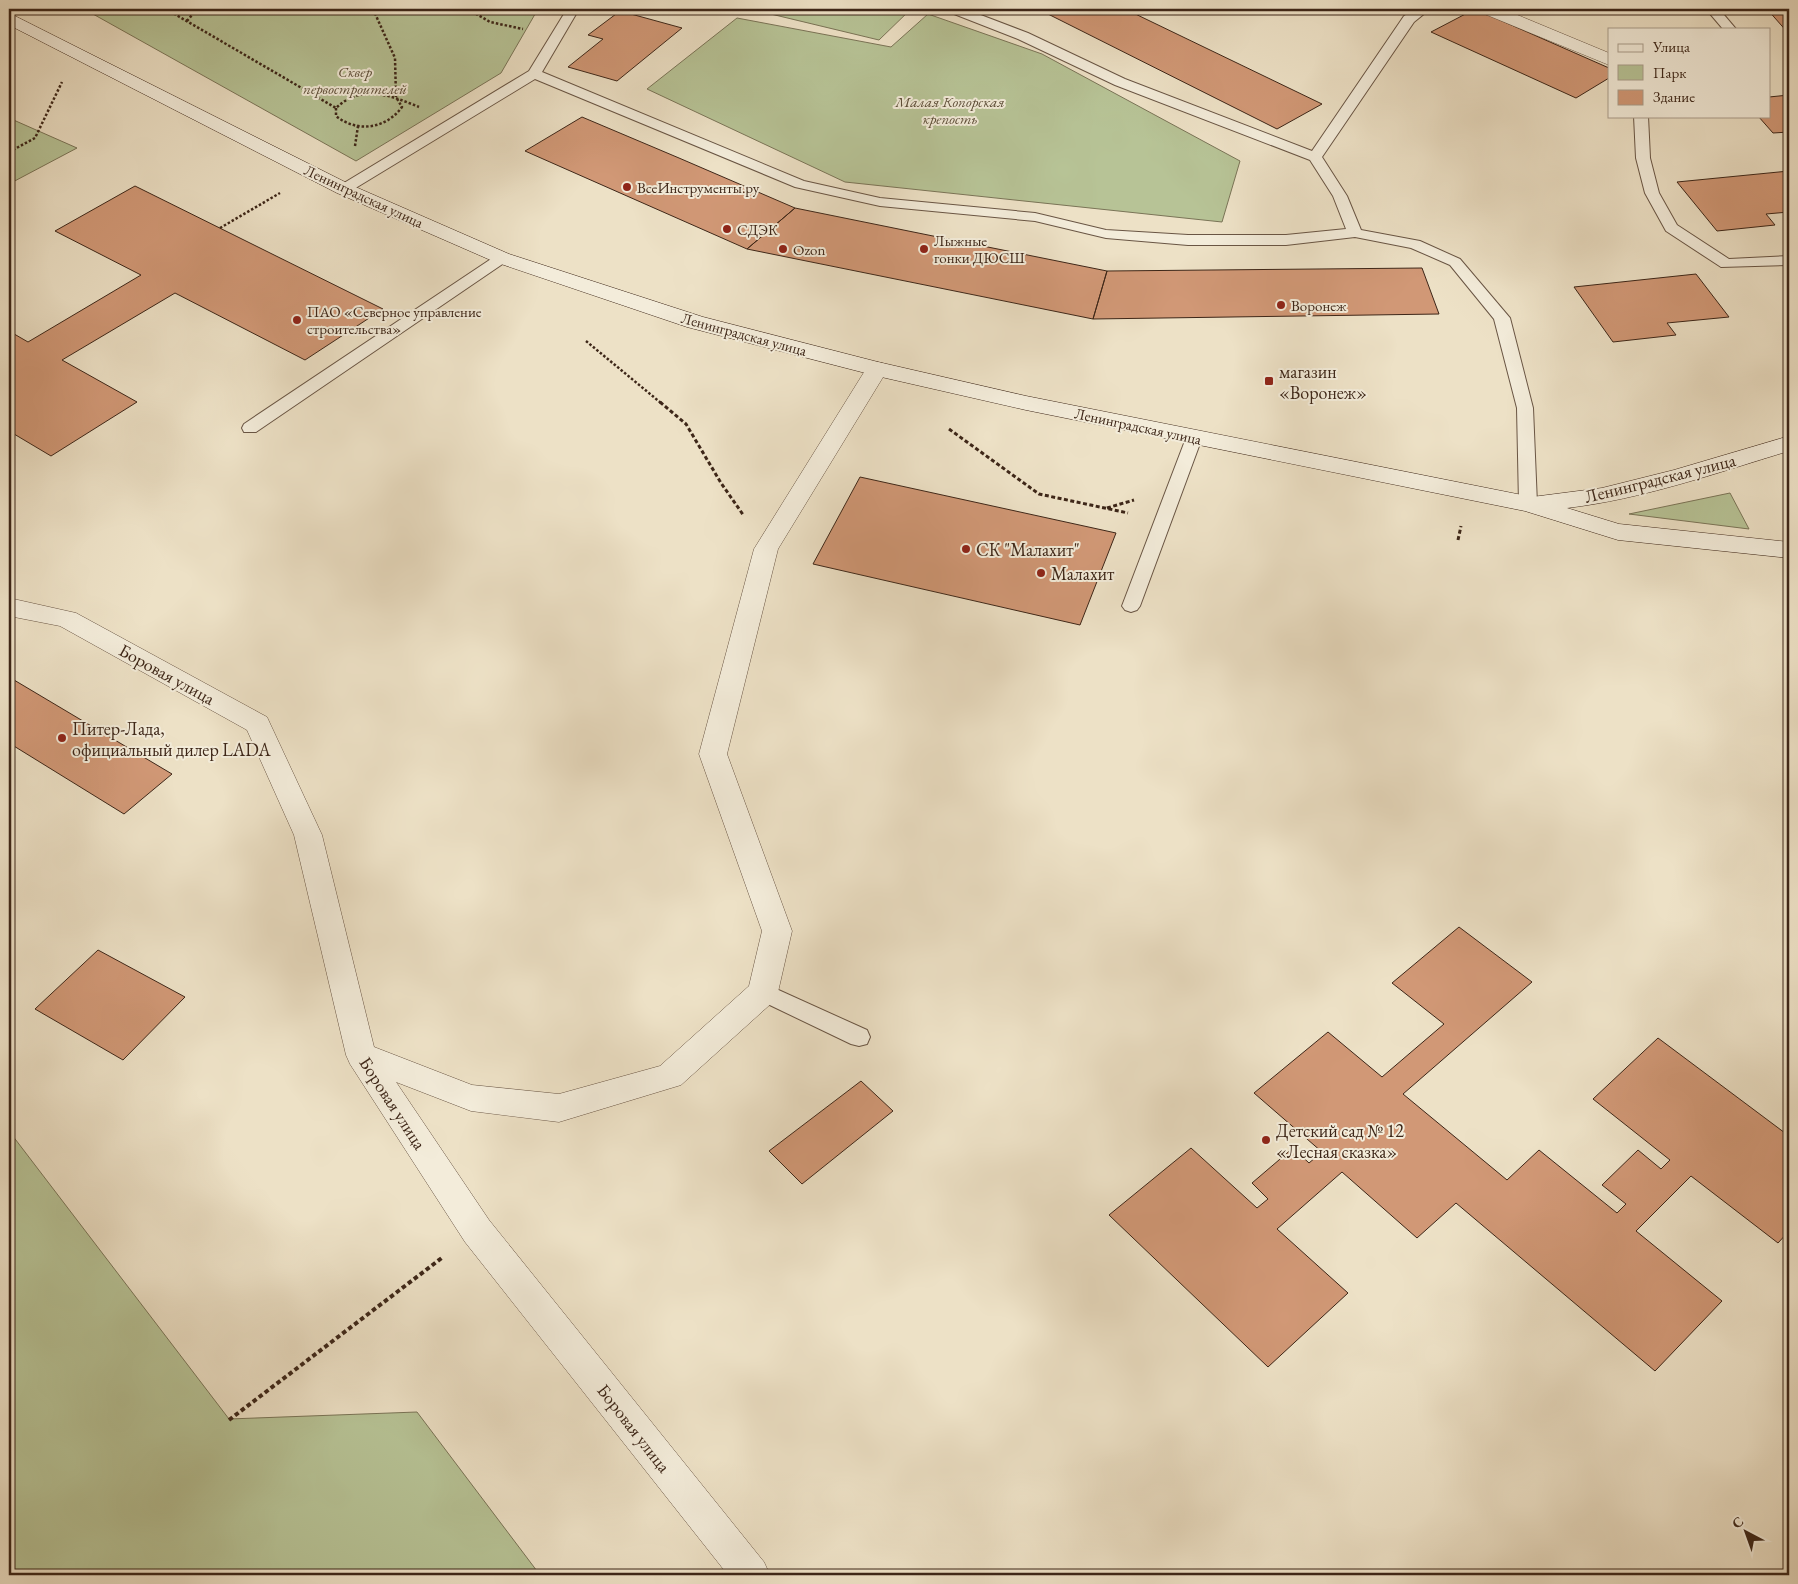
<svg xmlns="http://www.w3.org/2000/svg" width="1798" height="1584" font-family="'EB Garamond',serif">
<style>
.green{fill:#b7c396;stroke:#7a7457}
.building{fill:#d19876;stroke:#3d2618}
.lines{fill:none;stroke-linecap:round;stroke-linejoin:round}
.lane-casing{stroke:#695544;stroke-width:2}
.street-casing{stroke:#695544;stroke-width:1}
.secondary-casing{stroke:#3d2618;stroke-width:1}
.path-far2{stroke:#3d2618;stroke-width:2.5;stroke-dasharray:2.5 2;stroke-linecap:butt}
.path-far1{stroke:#3d2618;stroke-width:3;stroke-dasharray:4 2.5;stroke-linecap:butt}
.path{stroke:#3d2618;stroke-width:4;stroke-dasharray:4.5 3;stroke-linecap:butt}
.lane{fill:#f3ecda;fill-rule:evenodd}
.street{fill:#f3ecda;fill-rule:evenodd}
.secondary{fill:#f3ecda;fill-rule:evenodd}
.poi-dot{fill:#8f2418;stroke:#f3ecda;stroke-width:2}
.labels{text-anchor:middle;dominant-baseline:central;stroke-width:4;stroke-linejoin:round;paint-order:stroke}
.far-park-label{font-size:15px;font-style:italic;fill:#5c4d38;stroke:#f3ecda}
.far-poi-label{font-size:15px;fill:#3d2618;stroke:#f3ecda;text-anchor:start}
.far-street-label{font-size:15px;fill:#3d2618;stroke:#f3ecda}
.poi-label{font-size:18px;fill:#3d2618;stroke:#f3ecda;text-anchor:start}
.street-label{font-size:18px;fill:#3d2618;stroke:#f3ecda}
</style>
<rect width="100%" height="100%" fill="#ede1c6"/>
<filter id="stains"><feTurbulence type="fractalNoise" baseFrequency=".004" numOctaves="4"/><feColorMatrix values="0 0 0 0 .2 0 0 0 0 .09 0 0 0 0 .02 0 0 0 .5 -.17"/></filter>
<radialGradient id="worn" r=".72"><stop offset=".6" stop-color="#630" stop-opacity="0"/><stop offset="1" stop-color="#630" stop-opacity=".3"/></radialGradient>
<!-- green -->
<path class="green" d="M84,9H538L501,73L356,161Z
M750,9H911L879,40Z
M928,14L1042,54L1240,161L1222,222L845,182L647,89L737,18L891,47Z
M9,118L77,148L9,184Z
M1730,493L1749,529L1629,514Z
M9,1131L229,1419L417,1412L540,1575H9Z"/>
<!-- building -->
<path class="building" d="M1038,9H1125L1322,104L1277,129Z
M1475,9L1609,68V78L1576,98L1431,32Z
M1767,9H1789V34Z
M620,11L682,28L617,81L568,67L603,39L588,35Z
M1789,95V132L1773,133L1758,116H1769V97Z
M582,117L679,158L795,208L747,249L525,151Z
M1789,171V212L1766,214L1775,225L1717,231L1677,182Z
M135,186L383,309L305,360L175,293L62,360L137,402L51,456L9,431V331L28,342L141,275L55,231Z
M795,208L933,236L1107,271L1093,319L747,249Z
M1422,268L1439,314L1093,319L1107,271Z
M1696,274L1729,317L1667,323L1676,335L1613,342L1574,287Z
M860,477L1116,533L1080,625L813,564Z
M9,677L172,774L124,814L9,743Z
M1459,927L1532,982L1403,1094L1507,1180L1539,1150L1617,1213L1626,1204L1602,1185L1638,1150L1661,1169L1670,1160L1593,1099L1658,1038L1789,1136V1231L1778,1243L1691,1176L1636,1231L1722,1301L1655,1371L1456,1203L1417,1238L1342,1172L1277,1229L1348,1293L1268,1367L1109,1215L1191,1148L1257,1208L1268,1199L1252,1183L1293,1148L1309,1163L1322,1152L1254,1093L1328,1032L1382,1077L1444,1024L1392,983Z
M98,950L185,997L123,1060L35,1009Z
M861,1081L893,1111L802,1184L769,1151Z"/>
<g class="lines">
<defs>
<path id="lane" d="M567,9H579L542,72L804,181L880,198L1035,213L1106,230L1188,235H1286L1346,229L1333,196L1310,160L1115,85L1018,39L949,12L948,9H965L1028,33L1125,79L1312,151L1404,16L1416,9H1430L1414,22L1322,157L1347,196L1361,230L1420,241L1460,259L1510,318L1533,408L1537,504L1534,508H1522L1519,504L1517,408L1494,319L1450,265L1411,248L1355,237L1286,245H1188L1106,238L1035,221L880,206L795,187L535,79L349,192H339L337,189L339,186L529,71Z
M1706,9H1719L1736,29H1723Z
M1634,116H1648L1650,158L1659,193L1677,225L1729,259L1789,256V265L1721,267L1666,231L1645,193L1636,158Z
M502,253L507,255L510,258L507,261L256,432H244L242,428L244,424L497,255Z
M1194,433L1200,434L1202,438L1140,606L1137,610L1131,612L1125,610L1122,606L1186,438L1188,434Z
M763,983L867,1030L870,1037L867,1044L859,1046L851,1044L755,998L752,992L755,986Z"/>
<path id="street" d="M1479,9H1503L1609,53V65L1482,13Z
M877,362L885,364L888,369L778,549L727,754L792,931L778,992L774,1001L681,1085L559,1122L471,1111L396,1082L489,1220L764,1562L770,1575H728L465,1242L350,1064L346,1055L294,835L247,730L60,626L9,616V598L76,613L267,717L322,835L374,1047L472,1085L559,1094L660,1066L749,986L762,931L699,754L754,549L866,369L869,364Z"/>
<path id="secondary" d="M9,13L351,185L509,254L703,317L878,362L1026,396L1532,497L1602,488L1674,470L1789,436V451C1716,473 1643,499 1567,508L1619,524L1789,542V558L1618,540L1525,511L1026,410L877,376L687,327L495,262L337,193L9,25Z"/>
</defs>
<!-- lane casing -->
<use href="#lane" class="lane-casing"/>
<!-- street casing -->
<use href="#street" class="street-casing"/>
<!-- secondary casing -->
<use href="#secondary" class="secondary-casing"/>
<!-- path-far2 -->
<path class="path-far2" d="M166,9L336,108C361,84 390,95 419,107
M468,9L490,22L523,29
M187,21L197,9
M336,108V116C357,133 386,129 402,107L396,97L395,58L373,9
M355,146L358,126
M9,152L35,138L62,82
M220,228L280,193
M586,341L661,403"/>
<!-- path-far1 -->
<path class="path-far1" d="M660,402L686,424L721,483L744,516
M949,429L1039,494L1128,513
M1107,508L1134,500
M1458,540L1461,526"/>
<!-- path -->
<path class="path" d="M229,1420L443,1257"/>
<!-- lane -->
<use href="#lane" class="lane"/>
<!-- street -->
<use href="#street" class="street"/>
<!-- secondary -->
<use href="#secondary" class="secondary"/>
</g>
<!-- markers -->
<g class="poi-dot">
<circle cx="627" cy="187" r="5"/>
<circle cx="727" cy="229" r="5"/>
<circle cx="783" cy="249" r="5"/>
<circle cx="924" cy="249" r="5"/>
<circle cx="1281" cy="305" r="5"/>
<circle cx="297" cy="320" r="5"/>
<rect x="1264" y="376" width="10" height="10" rx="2.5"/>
<circle cx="966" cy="549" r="5"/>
<circle cx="1041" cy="573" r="5"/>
<circle cx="62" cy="738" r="5"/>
<circle cx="1266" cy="1140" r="5"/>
</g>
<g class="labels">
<!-- far-park labels -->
<g class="far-park-label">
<text x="355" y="71">Сквер<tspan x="355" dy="17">первостроителей</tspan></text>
<text x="950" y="101">Малая Копорская<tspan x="950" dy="17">крепость</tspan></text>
</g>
<!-- far-poi labels -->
<g class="far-poi-label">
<text x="637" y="187">ВсеИнструменты.ру</text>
<text x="737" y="229">СДЭК</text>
<text x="934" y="240">Лыжные<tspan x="934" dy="17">гонки ДЮСШ</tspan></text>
<text x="793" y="249">Ozon</text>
<text x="1291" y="305">Воронеж</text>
<text x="307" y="311">ПАО «Северное управление<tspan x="307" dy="17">строительства»</tspan></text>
</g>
<!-- far-street labels -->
<g class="far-street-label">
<text transform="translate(364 196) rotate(25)">Ленинградская улица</text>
<text transform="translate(744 334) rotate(15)">Ленинградская улица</text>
<text transform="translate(1138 426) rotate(12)">Ленинградская улица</text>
</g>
<!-- poi labels -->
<g class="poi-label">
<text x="1279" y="371">магазин<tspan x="1279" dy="21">«Воронеж»</tspan></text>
<text x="976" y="549">СК "Малахит"</text>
<text x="1051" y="573">Малахит</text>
<text x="72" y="728">Питер-Лада,<tspan x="72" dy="21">официальный дилер LADA</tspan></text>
<text x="1276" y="1130">Детский сад № 12<tspan x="1276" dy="21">«Лесная сказка»</tspan></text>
</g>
<!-- street labels -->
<g class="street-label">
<text transform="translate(1660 478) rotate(-14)">Ленинградская улица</text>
<text transform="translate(167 674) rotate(29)">Боровая улица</text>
<text transform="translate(393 1103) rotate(57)">Боровая улица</text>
<text transform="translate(634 1428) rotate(52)">Боровая улица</text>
</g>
</g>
<!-- margin -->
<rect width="1798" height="1584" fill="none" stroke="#ede1c6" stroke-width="30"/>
<rect x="10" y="10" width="1778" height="1564" fill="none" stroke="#3d2618" stroke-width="2.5"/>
<rect x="15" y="15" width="1768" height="1554" fill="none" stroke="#3d2618"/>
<!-- legend -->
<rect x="1608" y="28" width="162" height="90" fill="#f3ecda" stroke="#aa9d8c"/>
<rect x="1618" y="44" width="25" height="8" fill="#f3ecda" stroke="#aa9d8c"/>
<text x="1653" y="52" font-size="15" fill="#3d2618">Улица</text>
<rect x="1618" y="65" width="25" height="15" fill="#b7c396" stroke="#aa9d8c"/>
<text x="1653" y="78" font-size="15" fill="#3d2618">Парк</text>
<rect x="1618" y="90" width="25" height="15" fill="#d19876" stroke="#aa9d8c"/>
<text x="1653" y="102" font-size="15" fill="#3d2618">Здание</text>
<!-- north arrow -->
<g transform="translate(1746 1532) rotate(319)" stroke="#f3ecda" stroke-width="4" paint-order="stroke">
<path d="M0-4L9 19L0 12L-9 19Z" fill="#3d2618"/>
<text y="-8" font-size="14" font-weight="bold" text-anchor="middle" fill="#3d2618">С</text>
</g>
<rect width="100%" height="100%" filter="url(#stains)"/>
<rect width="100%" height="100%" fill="url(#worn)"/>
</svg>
